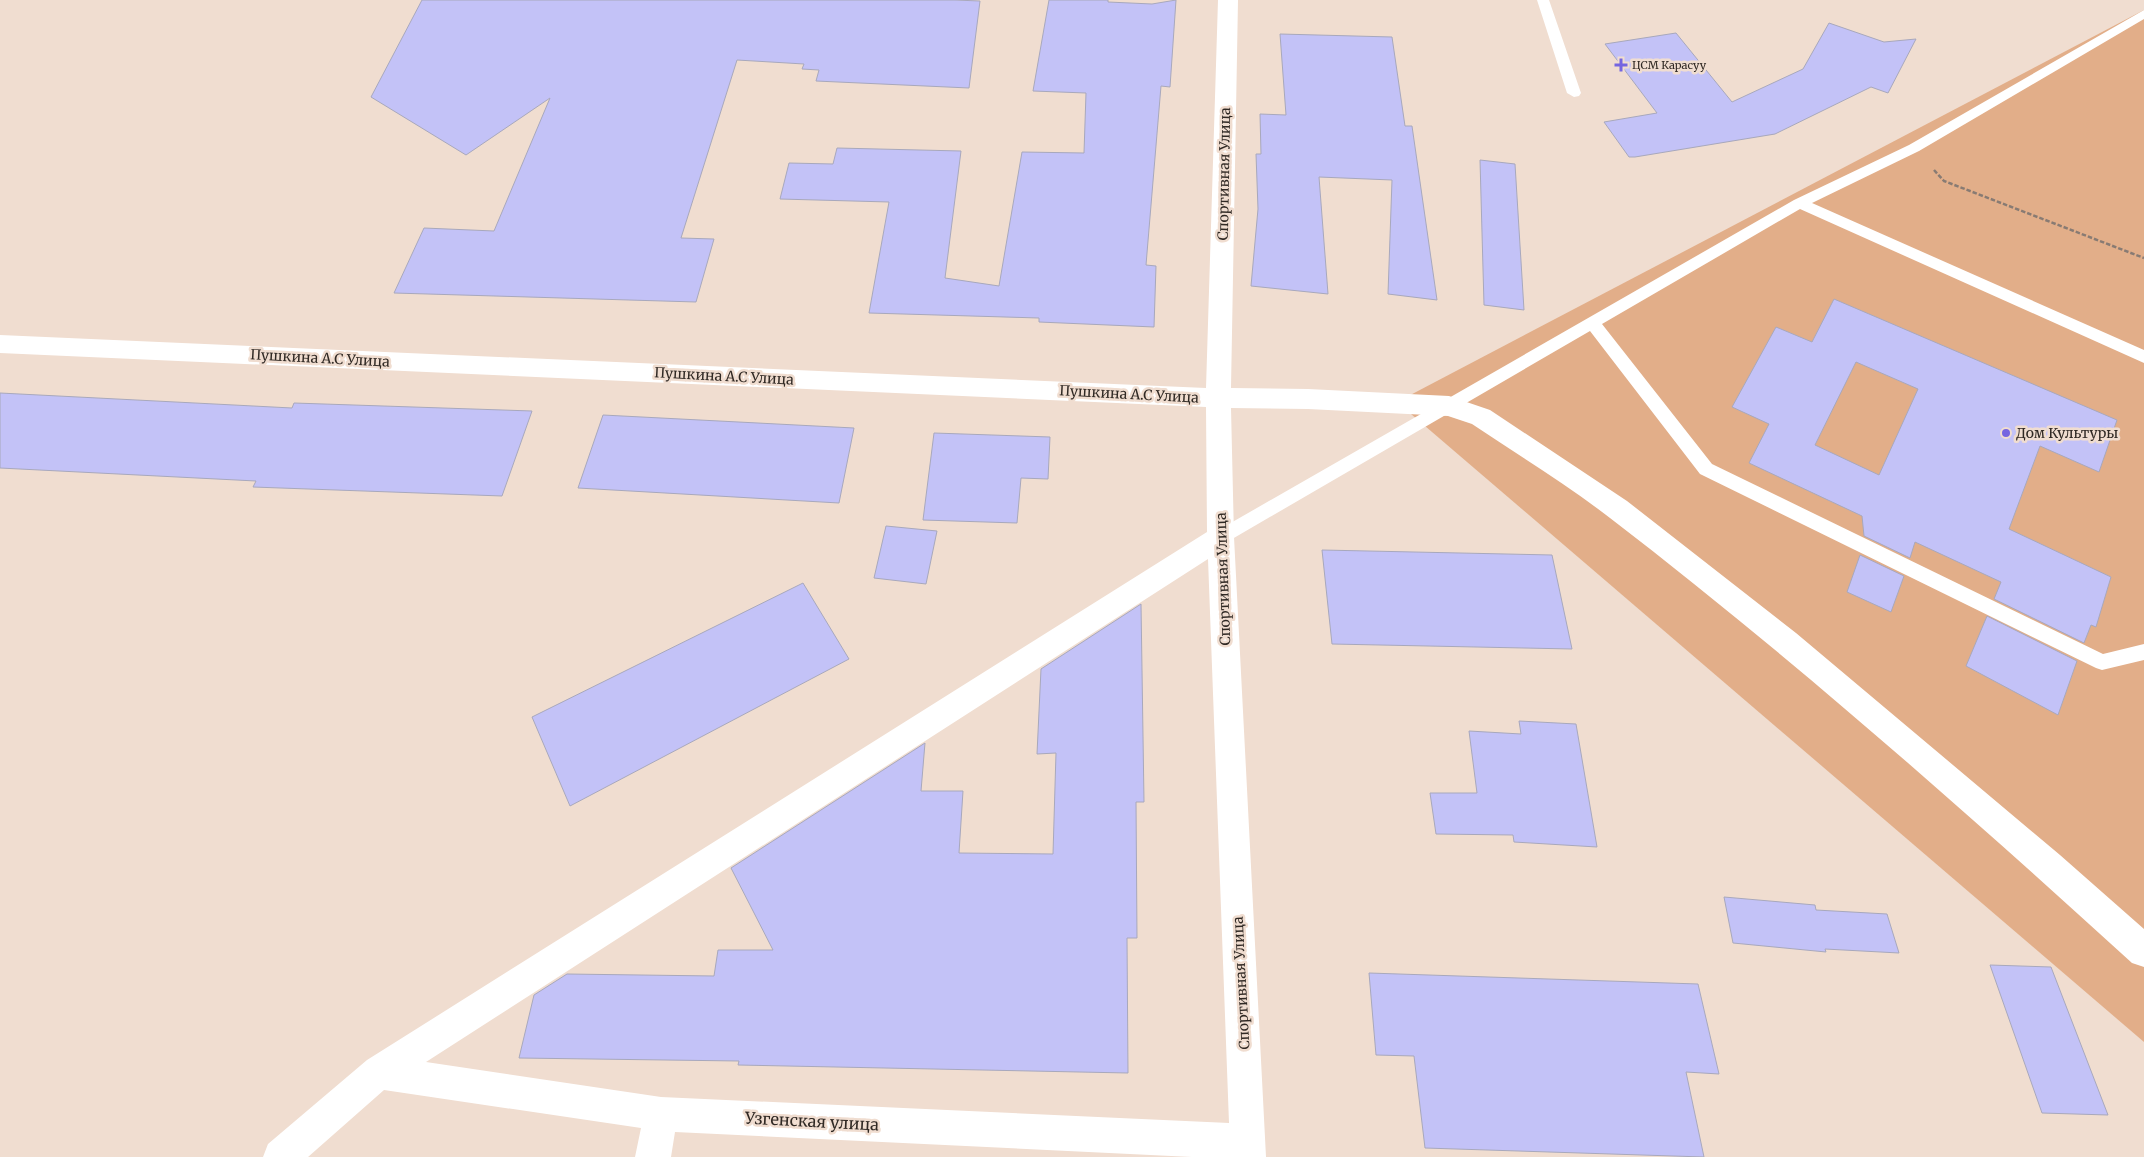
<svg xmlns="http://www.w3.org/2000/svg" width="2144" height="1157" font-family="Merriweather,serif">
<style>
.green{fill:#e2ae89}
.building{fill:#c3c2f7;stroke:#a8a8bc;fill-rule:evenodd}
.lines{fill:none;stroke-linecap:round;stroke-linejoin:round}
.path{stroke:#887b73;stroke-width:2.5;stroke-dasharray:4.5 2;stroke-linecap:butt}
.service{fill:#fff;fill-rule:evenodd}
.minor{fill:#fff;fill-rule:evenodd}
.poi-dot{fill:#7565e0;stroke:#f0ddd0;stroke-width:2}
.labels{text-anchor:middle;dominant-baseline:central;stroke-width:5;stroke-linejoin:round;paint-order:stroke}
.far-poi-label{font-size:11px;fill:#302924;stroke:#f0ddd0;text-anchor:start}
.street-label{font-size:14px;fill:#302924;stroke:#f0ddd0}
.poi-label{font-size:14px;fill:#302924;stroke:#f0ddd0;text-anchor:start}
.near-street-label{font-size:16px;fill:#302924;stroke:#f0ddd0}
</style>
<rect width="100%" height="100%" fill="#f0ddd0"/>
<!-- green -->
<path class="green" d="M2144,10V1042L1397,402Z"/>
<!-- building -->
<path class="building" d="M422,0H955L980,1L969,88L816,81L819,70L802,69L804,64L737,60L681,238L714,239L696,302L394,293L424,228L494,231L550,98L466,155L371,97Z
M1049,0H1108V2L1152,4L1176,0L1170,87L1161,86L1146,265L1156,266L1154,327L1039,322V318L869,313L889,202L780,199L789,163L833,164L837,148L961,151L945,278L999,286L1022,152L1084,153L1086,93L1033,91Z
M1829,23L1884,42L1916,39L1888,93L1871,87L1775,134L1635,157H1629L1604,122L1657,113L1605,44L1676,33L1732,102L1803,69Z
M1280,34L1392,37L1405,126H1412L1437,300L1388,294L1392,180L1319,177L1328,294L1251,286L1258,209L1256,154H1261L1260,114L1286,115Z
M1480,160L1515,164L1524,310L1484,305Z
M1834,299L2117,420L2099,472L2040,446L2009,529L2111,577L2096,627L2091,625L2084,643L1994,599L2001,582L1915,542L1910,558L1864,536L1862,516L1749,463L1769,424L1732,407L1776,327L1812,342ZM1856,362L1918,389L1879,475L1815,445Z
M0,393L292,408L294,403L532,411L502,496L253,487L256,481L0,468Z
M603,415L854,428L839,503L578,488Z
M934,433L1050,437L1048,479L1021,478L1017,523L923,520Z
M886,526L937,531L926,584L874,578Z
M1322,550L1552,555L1572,649L1332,644Z
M1860,555L1904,576L1891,612L1847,592Z
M803,583L849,659L570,806L532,717Z
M1141,604L1144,802H1136L1137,938H1127L1128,1073L738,1065L739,1061L519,1058L534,995L567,974L714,976L718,950H773L731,868L925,743L921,791H963L959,853L1053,854L1056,753L1037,754L1041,669Z
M1987,616L2077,661L2058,715L1966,666Z
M1519,721L1576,724L1597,847L1514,842L1513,835L1436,834L1430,793H1477L1469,731L1521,734Z
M1724,897L1815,905L1816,910L1887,914L1899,953L1825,949L1826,952L1733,943Z
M1990,965L2051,967L2108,1115L2042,1113Z
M1369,973L1698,984L1719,1074L1686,1072L1704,1157L1425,1148L1414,1056L1376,1055Z"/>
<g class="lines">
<!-- path -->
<path class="path" d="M1934,170L1944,181L2144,258"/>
<!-- service -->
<path class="service" d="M1537,0H1549L1581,93L1579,96L1574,97L1567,93Z
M2144,10V19L1919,151L1812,203L2144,350V363L1800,209L1602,324L1712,464L2103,654L2144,644V660L2102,670L2096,668L1700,474L1590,331L1227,542L1221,544L1215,542L1212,537L1215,532L1794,200L1909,145Z"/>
<!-- minor -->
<path class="minor" d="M1218,0H1238L1231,388L1308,389L1449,396L1490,410L1627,501L1796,633L2060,855L2144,929V967L2132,963C1963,809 1791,657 1610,518C1566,484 1518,455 1472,424L1448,416L1308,409L1231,408L1234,537L1266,1157H1192L675,1132L671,1157H635L641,1128L384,1090L308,1157H263L268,1144L367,1060L1207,532L1206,407L0,353V335L1206,388ZM1208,559L1229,1123L661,1097L426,1062Z"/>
</g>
<!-- markers -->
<g class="poi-dot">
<path d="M1618.5 57.5h5v5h5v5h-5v5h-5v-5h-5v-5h5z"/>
<circle cx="2006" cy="433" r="5"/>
</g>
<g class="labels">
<!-- far-poi labels -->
<g class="far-poi-label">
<text x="1632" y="65">ЦСМ Карасуу</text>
</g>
<!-- street labels -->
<g class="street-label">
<text transform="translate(1224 174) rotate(-89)">Спортивная Улица</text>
<text transform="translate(320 358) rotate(3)">Пушкина А.С Улица</text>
<text transform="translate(724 376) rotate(3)">Пушкина А.С Улица</text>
<text transform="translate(1129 394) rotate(3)">Пушкина А.С Улица</text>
<text transform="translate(1223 579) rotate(-92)">Спортивная Улица</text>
<text transform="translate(1241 983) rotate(-93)">Спортивная Улица</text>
</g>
<!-- poi labels -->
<g class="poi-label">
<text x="2016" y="433">Дом Культуры</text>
</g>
<!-- near-street labels -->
<g class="near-street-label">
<text transform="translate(812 1121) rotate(3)">Узгенская улица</text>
</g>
</g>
</svg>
